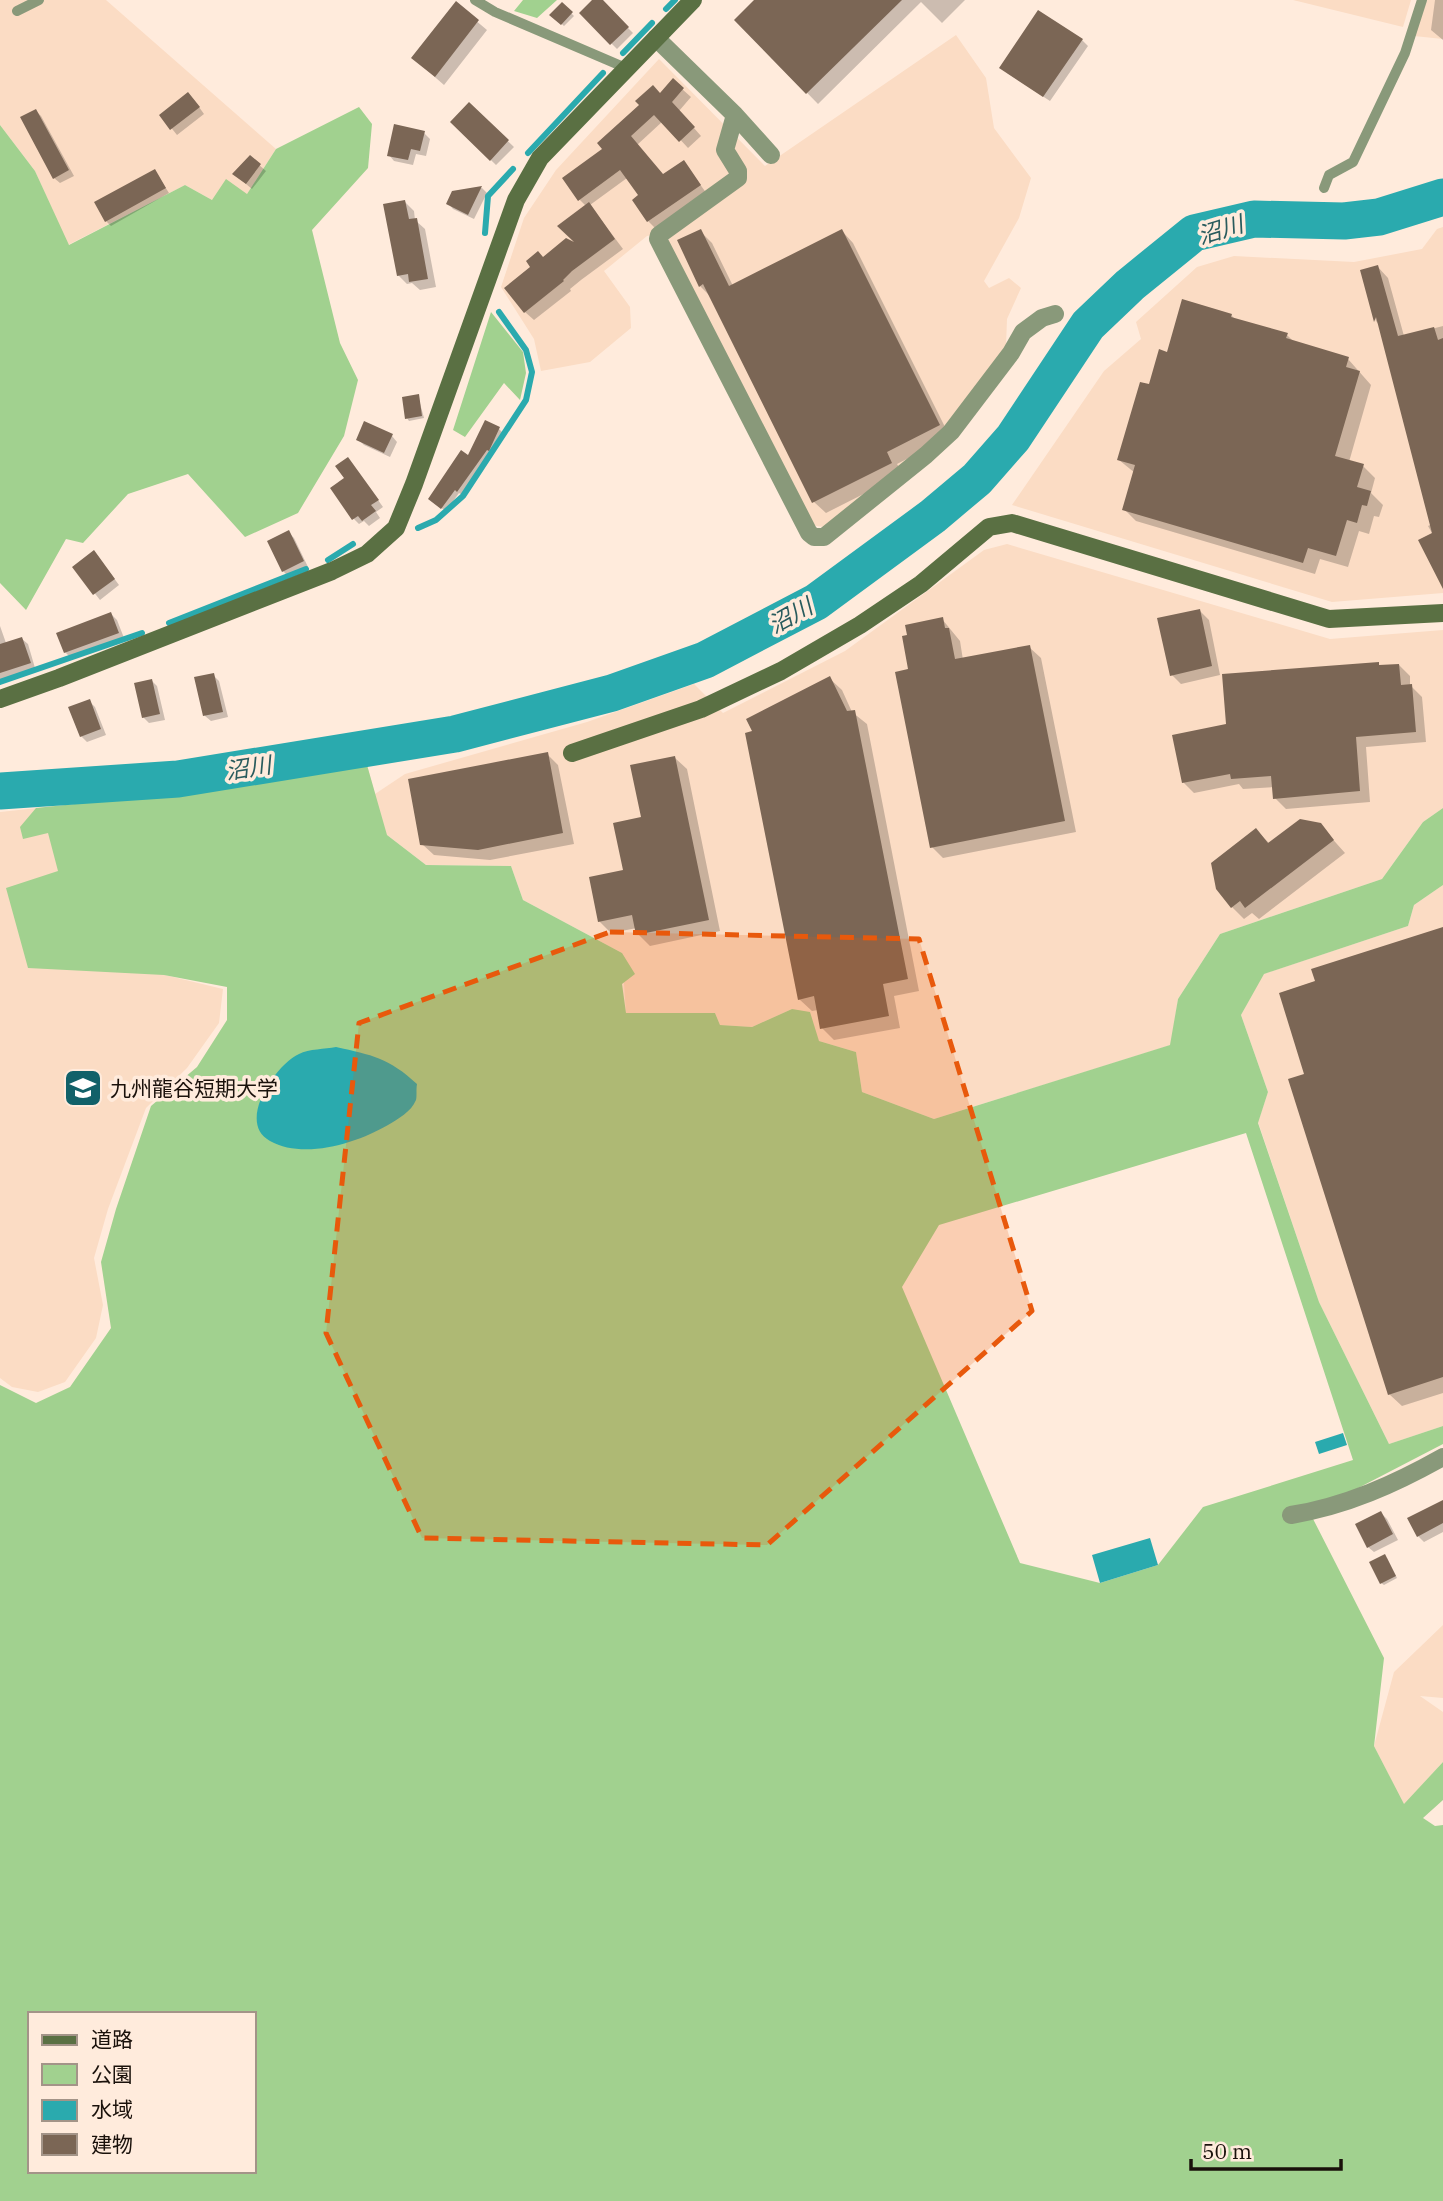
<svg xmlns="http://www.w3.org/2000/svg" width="1443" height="2201" font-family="'IBM Plex Serif','Noto Sans JP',serif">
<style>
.built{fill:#fbdcc4}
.green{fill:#a1d18f;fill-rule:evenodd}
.water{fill:#2aaaae}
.shadow{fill:#0003}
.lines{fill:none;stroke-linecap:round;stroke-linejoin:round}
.stream{stroke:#2aaaae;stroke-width:6}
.river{stroke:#2aaaae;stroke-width:37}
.building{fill:#7b6655}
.lane{stroke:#89997a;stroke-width:10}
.street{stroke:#89997a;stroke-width:18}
.secondary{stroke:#5a7043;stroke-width:18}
.marked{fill:#e8590c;fill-opacity:0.2;stroke:#e8590c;stroke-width:5;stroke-dasharray:14 9;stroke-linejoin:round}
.labels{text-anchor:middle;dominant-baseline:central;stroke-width:7;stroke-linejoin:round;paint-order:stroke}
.poi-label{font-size:21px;fill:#1a110b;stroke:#ffebdc;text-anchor:start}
.water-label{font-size:23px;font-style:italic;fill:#295b5d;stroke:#ffebdc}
</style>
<rect width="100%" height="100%" fill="#ffebdc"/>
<!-- built -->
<path class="built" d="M0,0H106L276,149L247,194L212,200L185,185L68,245L35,171L0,125Z
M1293,0H1411L1403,27Z
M1427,0H1443V39L1414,36Z
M956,35L986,78L994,128L1031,178L1019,218L984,281L989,288L1009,278L1021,288L1007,319L1006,346L947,431L824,527L810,525L667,244L672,231L647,236L604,271L630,307L631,328L590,362L541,371L534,339L501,287L524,218L556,170L659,59L765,166Z
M1443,227V593L1332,602L1012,505L1104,371L1141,339L1136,322L1197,267L1234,256L1354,262L1422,249L1437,229Z
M1007,544L1330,639L1443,630V808L1423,822L1382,879L1220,934L1178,999L1171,1045L934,1119L862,1092L856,1052L819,1041L792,1009L752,1027L720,1025L715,1013H626L622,953L523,900L511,866L426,865L387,835L165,975L223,989L219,1023L187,1068L146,1108L108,1209L94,1258L103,1305L96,1338L65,1382L38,1392L12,1387L0,1378V812L75,804L115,792L367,765L375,794L405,774L587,722L694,684L723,713L845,651L984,550Z
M1443,885V1426L1389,1444L1319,1302L1258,1122L1268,1092L1241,1015L1263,974L1408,926L1414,905Z
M1443,1625V1698L1420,1696L1443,1712V1762L1404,1805L1374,1746L1394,1672Z"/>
<!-- green -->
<path class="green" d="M523,0H557L537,18L514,11Z
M359,107L372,124L368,168L312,230L340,343L358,380L344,436L298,513L245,537L188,474L128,494L83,543L66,539L26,610L0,583V125L35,171L69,245L185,185L212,200L226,179L247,194L276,149Z
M491,312L523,352L526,373L520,400L504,383L465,437L453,430Z
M367,765L387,835L426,865L511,866L523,900L622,953L635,974L622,984L626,1013H715L720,1025L752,1027L792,1009L810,1012L819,1041L856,1052L862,1092L934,1119L1170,1045L1178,999L1220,934L1382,879L1423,822L1443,808V885L1414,905L1408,926L1264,974L1241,1015L1268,1092L1258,1123L1319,1302L1389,1444L1443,1426V1444L1310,1513L1384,1658L1374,1746L1404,1804L1443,1762V1800L1423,1818L1435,1826L1443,1825V2201H0V1385L36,1403L70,1387L111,1328L101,1262L116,1209L151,1106L197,1067L227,1020V987L164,975L28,968L6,888L58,871L48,833L23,839L20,827L36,808L75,804L115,792ZM1246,1133L1353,1460L1203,1507L1158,1565L1100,1583L1020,1563L902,1287L939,1225ZM30,2014H254V2171H30Z"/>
<!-- water -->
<path class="water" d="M336,1047C372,1055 389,1058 417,1084C416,1089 417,1096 416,1100C411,1112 398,1119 388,1125C357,1143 304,1160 270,1141C236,1123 275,1065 299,1054C309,1049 325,1049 336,1047Z
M1343,1433L1347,1445L1319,1454L1315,1442Z
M1150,1538L1158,1565L1100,1583L1092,1555Z"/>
<!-- shadow -->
<path class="shadow" d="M594,0H600L633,33L617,49L581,13Z
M756,0H965L942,23L921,2L818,104L736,20Z
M1435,0H1443V40L1431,30Z
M456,4L487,30L444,85L413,58Z
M562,4L574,16L564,26L552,15Z
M1082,40L1088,46L1050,101L1007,73Z
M673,81L691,97L679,111L701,136L688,148L663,121L637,145L664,176L684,162L707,194L656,229L648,221L641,196L627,178L590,205L623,249L581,280L570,289L571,291L534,320L525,312L543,259L580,247L586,206L579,199L604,149Z
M194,100L204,114L177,135L161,115Z
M469,104L514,147L496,165L452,122Z
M36,111L41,116L74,176L60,183L54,178Z
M424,133L430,139L426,156L416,154L413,165L394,161L389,155Z
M250,157L266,171L252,189L240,179Z
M155,171L169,193L111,226L106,221Z
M482,188L487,193L474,219L453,209L448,203L453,193Z
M405,202L414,211L415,220L425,229L436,287L420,290L412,283L407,284L398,275Z
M700,231L712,243L733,286L842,231L853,243L950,437L897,464L903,474L826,513L814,502L711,297L700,286Z
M1377,266L1388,278L1404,336L1443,326V585L1433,535L1428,526L1432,524L1380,326L1376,321L1362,271Z
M1231,315L1236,320L1287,335L1295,343L1348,359L1371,385L1349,462L1363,466L1375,478L1371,493L1383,505L1379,517L1374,516L1369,534L1359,531L1348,567L1320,559L1315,574L1136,521L1124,509L1135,473L1119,460L1150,386L1168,354Z
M418,396L424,418L409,421L407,418Z
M499,429L503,433L493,453H491L462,495L459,493L446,511L434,503L469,458Z
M392,436L397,442L390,457L364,445L358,439Z
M353,465L383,507L376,512L380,518L369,526L364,521L359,524L354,519L346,478Z
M288,532L294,538L308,567L289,577L283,571Z
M99,558L119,585L100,600L74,567Z
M1199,610L1209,620L1220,675L1181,684L1172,675Z
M111,614L117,620L124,638L71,658L65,652Z
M942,619L960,641L963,660L1029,647L1041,658L1076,832L943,858L932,847L910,670Z
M0,626L6,643L22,639L28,644L35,668L0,680Z
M1378,664L1382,667L1399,665L1410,676V685L1422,697L1426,742L1366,747L1370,802L1286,809L1275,798L1274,787L1243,789L1239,784L1194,793L1183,782L1228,726Z
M213,675L219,681L228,717L211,721L205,716Z
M829,678L842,690L852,712L867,724L919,991L894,996L900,1028L834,1040L822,1028L818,1010L812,1011L799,999L755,733Z
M152,681L157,686L165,720L149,723L143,717Z
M89,701L95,707L106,735L87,742L81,736Z
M547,754L558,765L574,844L490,860L434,855L422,844Z
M675,758L687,769L720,931L650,946L638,934L637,928L611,933L599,921L625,872L643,818Z
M1320,825L1345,853L1259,919L1252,913L1244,919L1232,907L1256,830L1270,844Z
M1443,932V1393L1402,1406L1389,1394L1306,1075L1317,982Z
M1443,1501V1532L1424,1542L1418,1536Z
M1381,1513L1387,1519L1398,1540L1374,1552L1368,1547Z
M1387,1558L1397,1578L1384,1585L1381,1583Z"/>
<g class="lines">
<!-- stream -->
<path class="stream" d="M666,9L675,0
M623,53L652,23
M528,153L603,73
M485,233L488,196L513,169
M418,528L436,520L463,496L526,400L532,372L526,350L499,312
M328,560L353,544
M169,623L306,569
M0,682L142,633"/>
<!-- river -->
<path class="river" d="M0,791L178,779L455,734L612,693L705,660L816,602L933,516L977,479L1013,438L1088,325L1130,285L1194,233L1254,219L1344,221L1379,217L1443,197"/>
</g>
<!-- building -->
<path class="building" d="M592,0H603L629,27L610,45L579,13Z
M754,0H902L806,94L734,20Z
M456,1L479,20L435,77L411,58Z
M562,2L573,12L561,25L549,15Z
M1038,10L1083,39L1043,97L999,68Z
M673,78L684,88L672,102L695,127L679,142L654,115L631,136L663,174L684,160L701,185L647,222L632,200L638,195L620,170L578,201L562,178L602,149L597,143L639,105L635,101L653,85L660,93Z
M188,92L200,107L170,130L159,115Z
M469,102L509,140L490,161L450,122Z
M36,109L69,170L53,179L20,117Z
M394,124L425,131L420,151L411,149L408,160L387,156Z
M250,155L261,164L246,184L232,174Z
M155,169L166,188L105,222L94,202Z
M482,186L468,215L446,204L452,191Z
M405,200L409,219L417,218L428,279L409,282L408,274L397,276L383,204Z
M589,202L615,239L572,271L563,280L564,281L524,313L504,288L530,267L526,261L538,251L543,257L566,238L574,242L557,226Z
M701,229L729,286L842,229L940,425L887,452L892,463L812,503L703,284L699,287L677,240Z
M1378,265L1398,336L1434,327L1438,340L1443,338V589L1418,540L1432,533L1376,317L1374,322L1360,270Z
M1182,299L1232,314L1231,317L1288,333L1286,338L1349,357L1346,367L1360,371L1335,456L1364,464L1357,487L1371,491L1367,506L1362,505L1357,523L1347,520L1336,556L1308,548L1303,563L1122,510L1135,465L1117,460L1140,382L1149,384L1159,349L1167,352Z
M419,394L422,416L405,419L402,397Z
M485,420L500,427L489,451L487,450L457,492L455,490L441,509L428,499L461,450L468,455Z
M364,421L393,434L384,453L356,440Z
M348,457L379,500L371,505L376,511L362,521L358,516L352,520L330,488L344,478L335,466Z
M289,530L304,561L282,572L267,541Z
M94,550L115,579L93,595L72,567Z
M1200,609L1212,666L1170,676L1157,618Z
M111,612L119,633L64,653L56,633Z
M943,617L945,628H949L955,659L1030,645L1065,821L930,848L895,672L908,669L902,636L907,635L905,625Z
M22,637L31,663L0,673V644Z
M1379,662V665L1399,664L1401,685L1412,684L1416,732L1356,737L1360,791L1273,799L1271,776L1231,779L1230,774L1182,783L1172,735L1226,724L1222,674Z
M214,673L223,712L203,716L194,677Z
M830,676L847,711L855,710L908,979L883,984L889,1016L820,1029L814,996L798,1000L745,733L752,731L746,719Z
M152,679L160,714L142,718L134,683Z
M90,699L101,729L80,737L68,707Z
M548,752L563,833L478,850L420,845L408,779Z
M675,756L709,920L636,935L632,915L598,922L589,877L623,870L613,823L641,817L630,765Z
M1300,819L1321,823L1334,840L1245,908L1240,901L1231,908L1216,889L1211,863L1256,828L1268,843Z
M1443,927V1377L1388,1395L1288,1079L1304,1074L1279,993L1315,981L1311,969Z
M1443,1500V1523L1417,1537L1407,1518Z
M1381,1511L1393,1534L1367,1548L1355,1524Z
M1385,1554L1396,1576L1380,1584L1369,1562Z"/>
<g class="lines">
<!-- lane -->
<path class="lane" d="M475,0L495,12L626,68
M17,11L39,0
M1324,188L1329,175L1353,162L1405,53L1422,0"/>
<!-- street -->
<path class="street" d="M656,38L735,115L771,155
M735,115L725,150L738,171V178L659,235L658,239L809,533L814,537H824L926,455L951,432L1011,353L1023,332L1042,318L1055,314
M1291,1515C1346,1506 1395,1484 1443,1457"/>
<!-- secondary -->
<path class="secondary" d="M0,699L59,678L332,571L367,554L396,528L414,484L516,200L540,158L693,0
M572,753L701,709L781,671L860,625L921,584L989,527L1012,523L1329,619L1443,613"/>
</g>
<!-- marked area -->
<path class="marked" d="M610,932L919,939L1032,1311L767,1545L422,1538L326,1333L359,1023Z"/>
<!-- icons -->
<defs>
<symbol id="university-square" viewBox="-11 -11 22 22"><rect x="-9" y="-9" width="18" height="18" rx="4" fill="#116169" stroke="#ffebdc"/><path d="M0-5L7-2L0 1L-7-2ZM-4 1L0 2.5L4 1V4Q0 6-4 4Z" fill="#fff"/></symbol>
</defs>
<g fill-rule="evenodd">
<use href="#university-square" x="61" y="1066" width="44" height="44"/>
</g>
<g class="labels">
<!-- poi labels -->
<g class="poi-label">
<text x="110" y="1088">九州龍谷短期大学</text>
</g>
<!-- water labels -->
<g class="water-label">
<text transform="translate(1220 229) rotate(-17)">沼川</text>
<text transform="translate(790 615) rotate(-29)">沼川</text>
<text transform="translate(248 767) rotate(-9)">沼川</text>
</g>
</g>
<!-- legend -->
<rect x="28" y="2012" width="228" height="161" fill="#ffebdc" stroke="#a39488" stroke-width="2"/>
<rect x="42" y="2035" width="35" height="10" fill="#5a7043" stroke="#a39488" stroke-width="2"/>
<text x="91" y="2047" font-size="21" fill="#1a110b">道路</text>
<rect x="42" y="2064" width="35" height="21" fill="#a1d18f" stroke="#a39488" stroke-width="2"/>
<text x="91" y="2082" font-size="21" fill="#1a110b">公園</text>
<rect x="42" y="2100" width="35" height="21" fill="#2aaaae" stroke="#a39488" stroke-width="2"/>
<text x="91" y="2117" font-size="21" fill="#1a110b">水域</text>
<rect x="42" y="2134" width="35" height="21" fill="#7b6655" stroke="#a39488" stroke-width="2"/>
<text x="91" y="2152" font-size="21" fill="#1a110b">建物</text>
<!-- scale -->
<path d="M1191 2159v10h150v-10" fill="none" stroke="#1a110b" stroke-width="3.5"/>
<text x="1202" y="2159" font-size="21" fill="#1a110b" stroke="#ffebdc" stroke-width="5" paint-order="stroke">50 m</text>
</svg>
